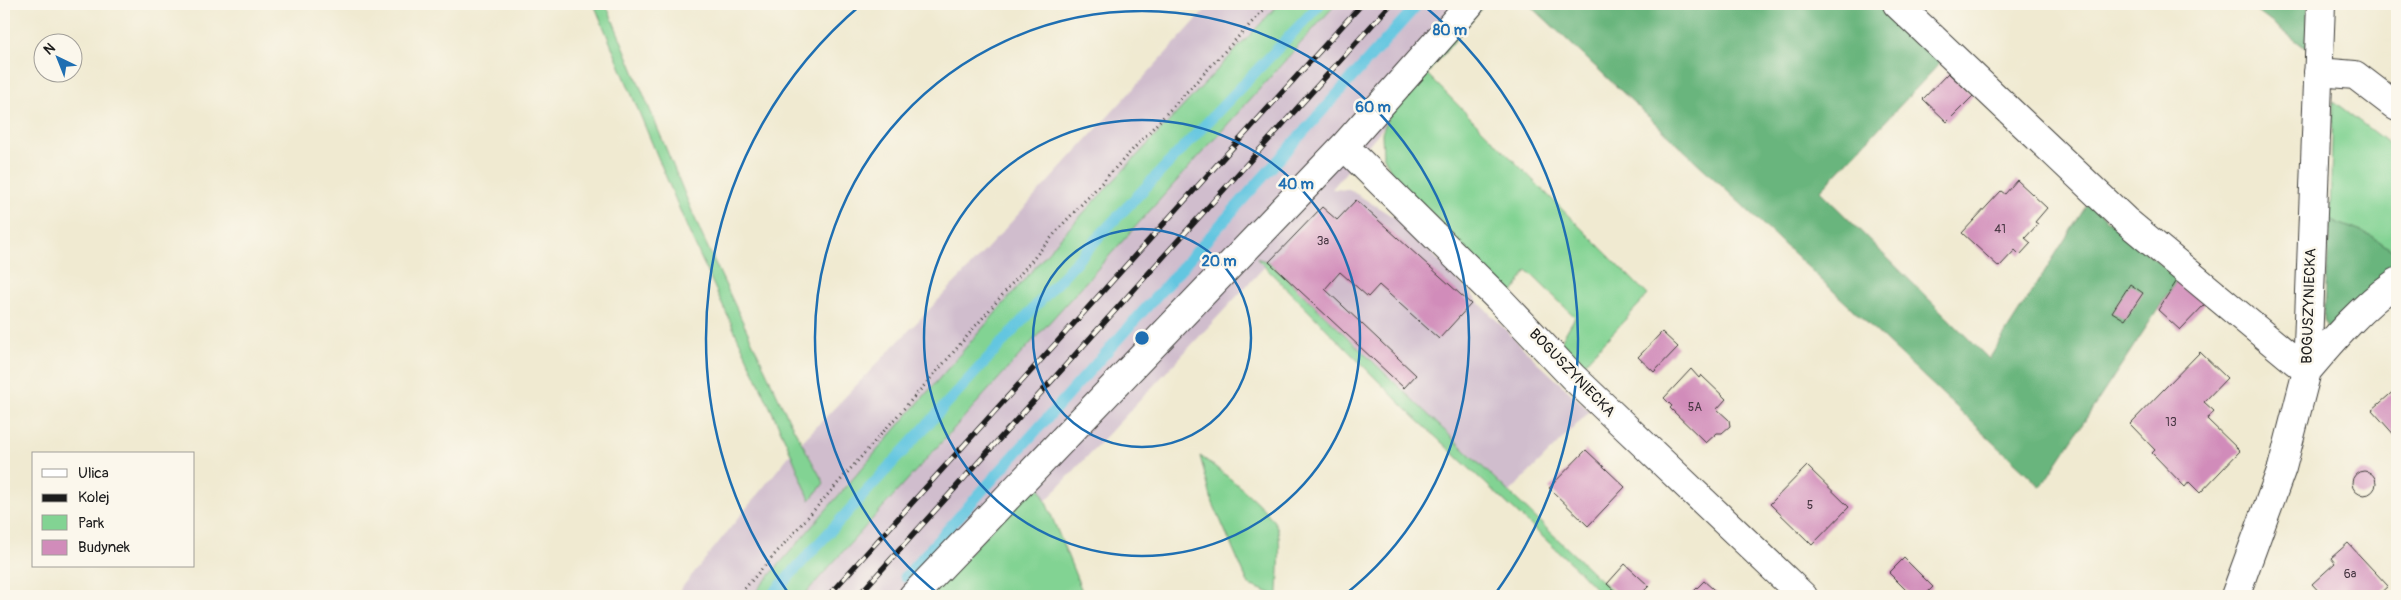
<svg xmlns="http://www.w3.org/2000/svg" width="2401" height="600" font-family="Pangolin,sans-serif">
<style>
.industrial{fill:#d0bdcd}
.green{fill:#82d393;stroke:#4f7858}
.forest{fill:#69b57d;stroke:#42684c}
.lines{fill:none;stroke-linecap:round;stroke-linejoin:round}
.stream{stroke:#63c6e0;stroke-width:11}
.building{fill:#d18cba}
.minor-casing{stroke:#3c3b37;stroke-width:30}
.path{stroke:#3c3b37;stroke-width:3;stroke-dasharray:1 4;stroke-linecap:butt}
.minor{stroke:#fff;stroke-width:28}
.rail-casing{stroke:#1c1c1c;stroke-width:5.5}
.rail{stroke:#fbf7ec;stroke-width:4;stroke-dasharray:11;stroke-linecap:butt}
.ring{fill:none;stroke:#1f6fb2;stroke-width:2.5}
.labels{text-anchor:middle;dominant-baseline:central;stroke-width:5;stroke-linejoin:round;paint-order:stroke}
.number-label{font-size:12px;fill:#493844}
.street-label{font-size:15px;fill:#1c1c1c;stroke:#fbf7ec}
.centre{fill:#1f6fb2;stroke:#fbf7ec;stroke-width:2.5}
.ring-label{font-size:15px;text-anchor:middle;font-weight:bold;fill:#1f6fb2;stroke:#fbf7ec;stroke-width:5;stroke-linejoin:round;paint-order:stroke}
</style>
<rect width="100%" height="100%" fill="#fbf7ec"/>
<filter id="ink" filterUnits="userSpaceOnUse"><feTurbulence type="fractalNoise" baseFrequency=".02" numOctaves="2"/><feDisplacementMap in="SourceGraphic" scale="10" xChannelSelector="R" yChannelSelector="G"/><feConvolveMatrix kernelMatrix="1 2 1 2 8 2 1 2 1" color-interpolation-filters="sRGB"/></filter>
<filter id="wash" filterUnits="userSpaceOnUse"><feTurbulence type="fractalNoise" baseFrequency=".0096" numOctaves="4" result="noise"/><feDisplacementMap in="SourceGraphic" scale="20" xChannelSelector="R" yChannelSelector="G"/><feGaussianBlur stdDeviation="1.12" result="paint"/><feColorMatrix in="noise" values="0 0 0 0 0 0 0 0 0 0 0 0 0 0 0 0 0 1.4 0 .05"/><feComposite in="paint" operator="in"/></filter>
<g filter="url(#wash)">
<rect width="100%" height="100%" fill="#f0ead1"/>
<!-- industrial -->
<path class="industrial" d="M1211,4H1485L1332,189L1350,190L1400,221L1537,362L1590,411L1509,493L1269,262L957,596H675L792,452L970,267Z"/>
<!-- green -->
<path class="green" d="M594,4H606L701,233L789,420L824,483L810,500L787,444L689,232Z
M1279,4H1336L803,596H752L1061,237Z
M1476,4H1485L1427,74L1648,295L1581,367L1561,349V341L1575,317L1527,270L1513,293L1504,294L1397,184L1383,155L1382,133L1388,117Z
M2333,101L2397,150V254L2372,236L2330,220Z
M1256,258L1269,262L1617,596H1603L1575,567L1408,411Z
M1200,456C1218,468 1269,508 1277,527C1282,539 1278,581 1278,596L1249,585L1212,501Z
M1037,480L1084,596H930Z"/>
<!-- forest -->
<path class="forest" d="M1529,4H1881L1941,62L1820,191L1989,359L2088,203L2178,279L2041,487Z
M2247,4H2308L2307,49Z
M2330,220L2372,236L2397,254V262L2328,332L2324,319Z"/>
<g class="lines">
<!-- stream -->
<path class="stream" d="M905,577L1418,4
M771,596L1105,230L1320,4"/>
</g>
<g id="blocks">
<!-- building -->
<path class="building" d="M1948,73L1973,96L1947,122L1923,99Z
M2017,180L2047,208L2035,222L2038,224L2025,238L2031,243L2020,255L2015,250L1999,267L1962,233L2001,191L2005,194Z
M1356,200L1471,304L1439,339L1379,285L1368,297L1340,272L1325,289L1416,375L1404,388L1269,262L1322,207L1337,220Z
M2178,279L2206,303L2180,330L2158,310Z
M2130,284L2143,293L2125,320L2112,312Z
M1662,332L1678,347L1654,372L1638,357Z
M2200,352L2227,378L2204,402L2214,411L2207,419L2240,451L2200,493L2189,482L2185,487L2152,453L2155,450L2130,424Z
M1691,369L1699,378L1701,375L1726,399L1717,409L1729,420L1730,426L1722,433H1717L1706,443L1670,408L1672,406L1664,398Z
M2397,388V438L2372,410Z
M1586,450L1625,487L1588,526L1549,488Z
M1807,466L1849,507L1812,545L1770,504Z
M2352 483a12 12 0 1 1 24 0a12 12 0 1 1-24 0Z
M2348,543L2388,586L2377,596H2323L2312,584L2335,563L2331,558Z
M1904,558L1933,587L1924,596H1912L1889,573Z
M1625,564L1649,586L1639,596H1620L1607,584Z
M1704,581L1721,596H1689Z"/>
</g>
</g>
<g filter="url(#ink)">
<use href="#blocks" fill-opacity="0" stroke="#3c3b37" stroke-width="1"/>
<g class="lines">
<defs>
<path id="minor" d="M1897,4L2125,220L2307,371C2334,339 2362,306 2397,282
M2318,72L2355,75L2397,107
M1344,146L1498,298L1573,377L1803,596
M913,596L1344,146L1470,4
M2235,596L2282,468L2307,371L2321,4"/>
</defs>
<!-- minor casing -->
<use href="#minor" class="minor-casing"/>
<!-- path -->
<path class="path" d="M738,596L945,362L1063,224L1269,4"/>
<!-- minor -->
<use href="#minor" class="minor"/>
<defs>
<path id="rail" d="M828,596L1362,4
M858,596L1391,4"/>
</defs>
<!-- rail casing -->
<use href="#rail" class="rail-casing"/>
<!-- rail -->
<use href="#rail" class="rail"/>
</g>
</g>
<!-- distance rings -->
<g class="ring">
<circle cx="1142" cy="338" r="109"/>
<circle cx="1142" cy="338" r="218"/>
<path d="M941 596A327 327 0 1 1 1343 596"/>
<path d="M789 594A436 436 0 0 1 862 4M1422 4A436 436 0 0 1 1495 594"/>
</g>
<g class="labels">
<!-- number labels -->
<g class="number-label">
<text x="2000" y="229">41</text>
<text x="1323" y="241">3a</text>
<text x="1695" y="407">5A</text>
<text x="2171" y="422">13</text>
<text x="1810" y="505">5</text>
<text x="2350" y="574">6a</text>
</g>
<!-- street labels -->
<g class="street-label">
<text transform="translate(2309 306) rotate(-88)">BOGUSZYNIECKA</text>
<text transform="translate(1572 373) rotate(46)">BOGUSZYNIECKA</text>
</g>
</g>
<circle cx="1142" cy="338" r="8" class="centre"/>
<g class="ring-label">
<text x="1450" y="35">80 m</text>
<text x="1373" y="112">60 m</text>
<text x="1296" y="189">40 m</text>
<text x="1219" y="266">20 m</text>
</g>
<!-- margin -->
<rect width="2401" height="600" fill="none" stroke="#fbf7ec" stroke-width="20"/>
<!-- legend -->
<rect x="32" y="452" width="162" height="115" fill="#fbf7ec" stroke="#a29f99"/>
<rect x="42" y="469" width="25" height="8" fill="#ffffff" stroke="#a29f99"/>
<text x="78" y="478" font-size="15" fill="#1c1c1c">Ulica</text>
<rect x="42" y="494" width="25" height="8" fill="#1c1c1c" stroke="#a29f99"/>
<text x="78" y="502" font-size="15" fill="#1c1c1c">Kolej</text>
<rect x="42" y="515" width="25" height="15" fill="#82d393" stroke="#a29f99"/>
<text x="78" y="528" font-size="15" fill="#1c1c1c">Park</text>
<rect x="42" y="540" width="25" height="15" fill="#d18cba" stroke="#a29f99"/>
<text x="78" y="552" font-size="15" fill="#1c1c1c">Budynek</text>
<!-- north arrow -->
<g transform="translate(58 58) rotate(317)"><circle r="24" fill="#fbf7ec" stroke="#a29f99"/>
<path d="M0-4L9 19L0 12L-9 19Z" fill="#1f6fb2"/>
<text y="-8" font-size="14" font-weight="bold" text-anchor="middle" fill="#1c1c1c">N</text>
</g>
</svg>
